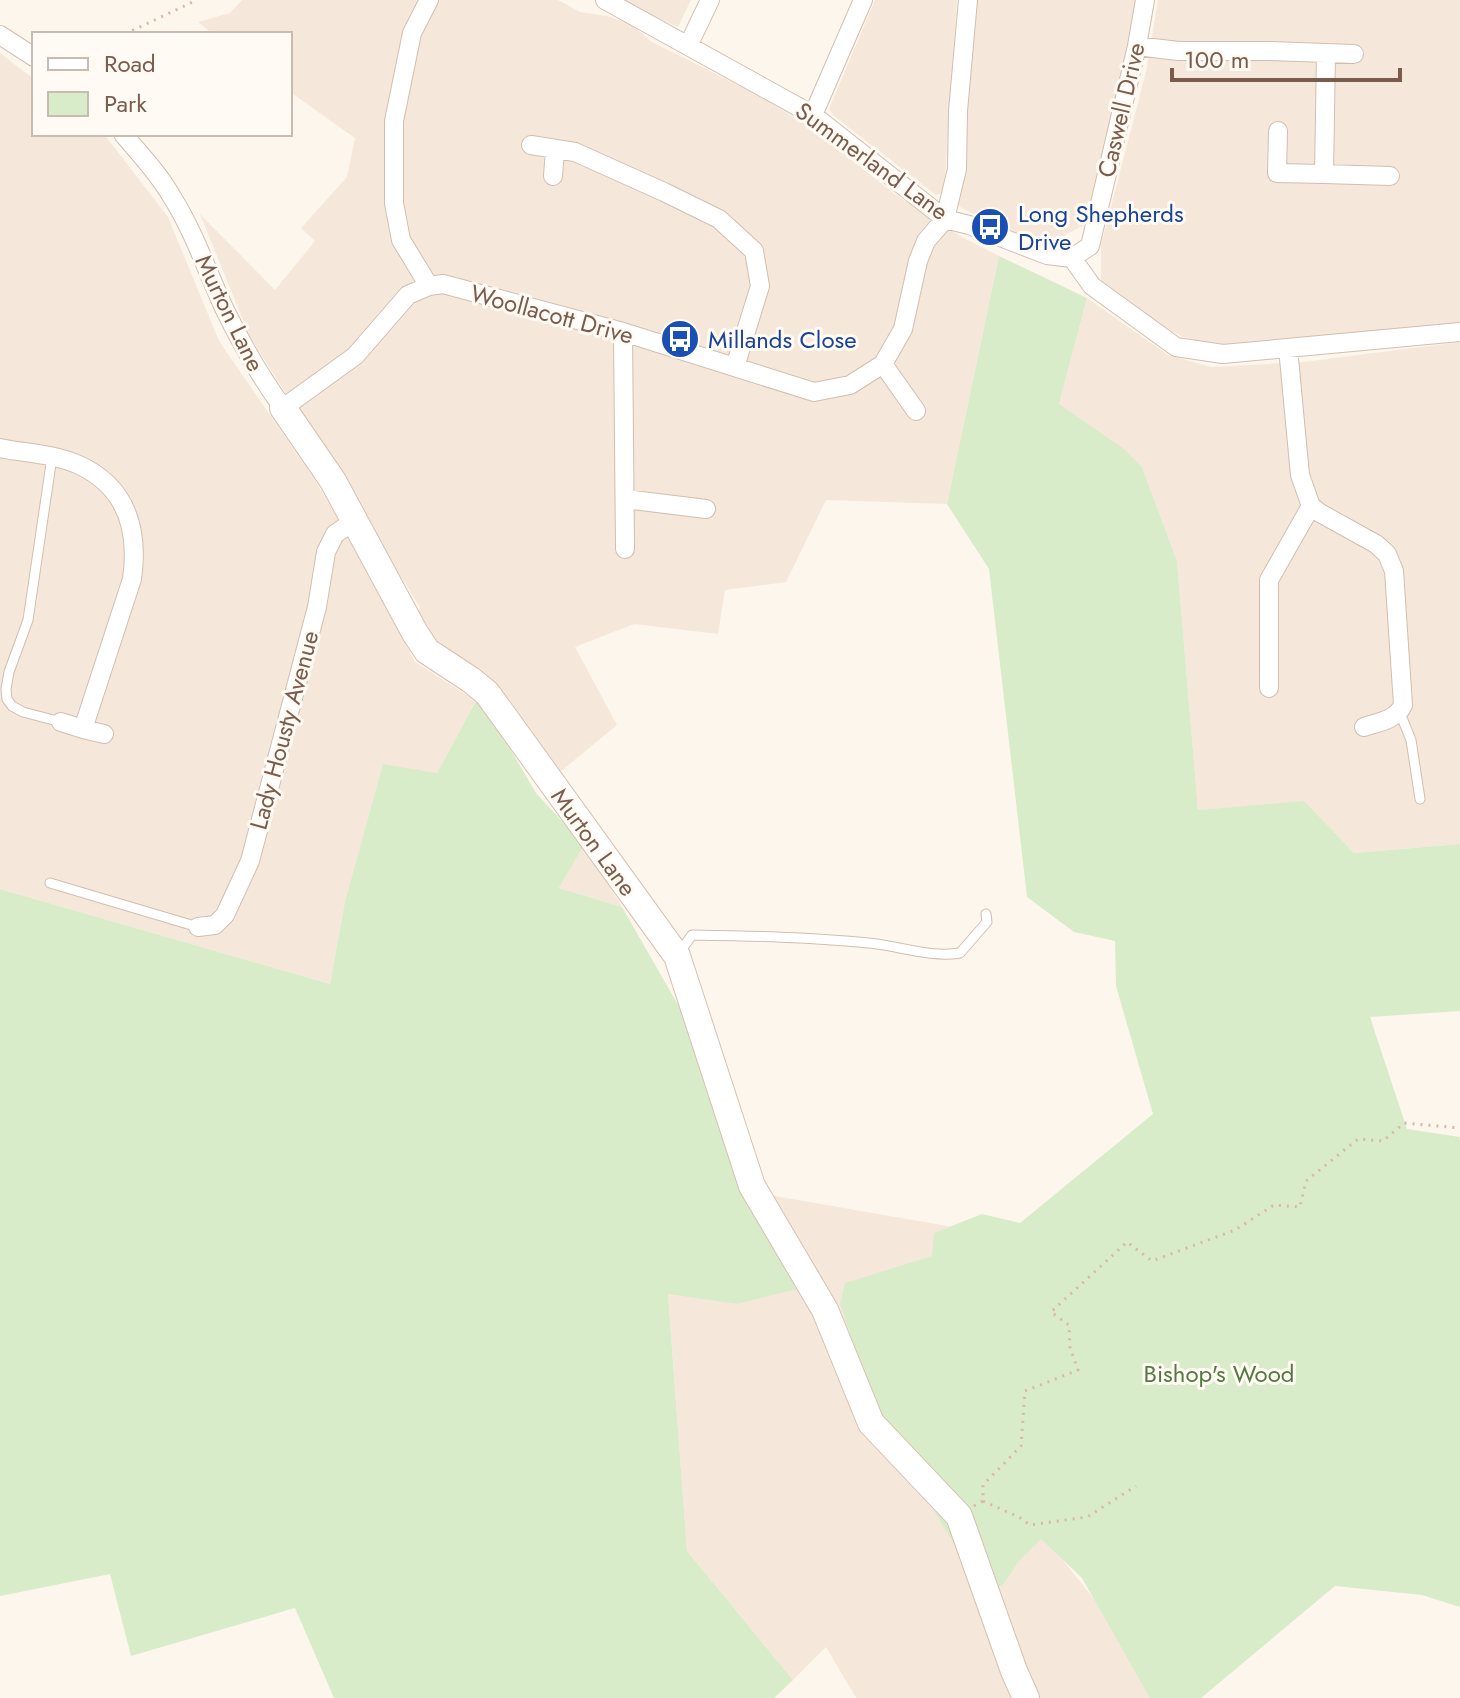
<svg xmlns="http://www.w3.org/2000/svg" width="1460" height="1698" font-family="Jost,sans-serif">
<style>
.residential{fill:#f5e8da}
.green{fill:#d8ecc9}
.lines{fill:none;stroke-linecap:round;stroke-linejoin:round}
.lane-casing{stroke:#d1beb0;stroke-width:11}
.street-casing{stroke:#d1beb0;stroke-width:20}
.secondary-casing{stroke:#d6c0b0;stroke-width:28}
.path{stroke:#d9b8a5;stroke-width:3;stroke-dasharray:2 6;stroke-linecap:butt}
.lane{stroke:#fff;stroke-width:9}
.street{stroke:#fff;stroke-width:18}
.secondary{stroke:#fff;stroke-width:26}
.labels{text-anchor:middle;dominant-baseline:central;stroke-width:6;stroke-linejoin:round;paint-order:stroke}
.street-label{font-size:24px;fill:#7a5c4d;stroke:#fffaf3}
.transit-label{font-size:24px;fill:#164399;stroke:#fffaf3;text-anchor:start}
.park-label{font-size:24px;fill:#537a41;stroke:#fffaf3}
</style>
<rect width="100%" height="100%" fill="#fdf6ec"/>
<!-- residential -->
<path class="residential" d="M242,0H558L580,12L607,16L631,24L652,42L750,91L807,125L896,195L960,236L999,256L947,504L826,500L786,582L725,590L718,634L634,624L575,647L617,725L554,777L432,648L416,621L420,607L249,335L200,214L275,290L315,241L301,228L347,177L355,138L290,92V34H213L198,22L230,13Z
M619,0H691L678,27Z
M875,0H957L945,179L942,193L936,195L834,116L829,109Z
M976,0H1138L1088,223L1041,248L960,207L958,203Z
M1158,0H1460V323L1216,345L1183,337L1142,317L1101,288V245L1146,72Z
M0,53L34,79V134H104L168,217L219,341L314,479L356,548L415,662L476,701L437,773L383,765L345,901L330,984L0,889Z
M1087,298L1168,355L1211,367L1303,362L1460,342V844L1354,853L1304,802L1198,810L1177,561L1142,467L1059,404Z
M584,845L622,907L559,888Z
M746,1191L976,1231L981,1254L852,1299L1174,1698H856L826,1647L793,1680L687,1551L668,1293L737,1304Z"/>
<!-- green -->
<path class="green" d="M999,256L1087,298L1059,404L1124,449L1142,467L1177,561L1198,810L1304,801L1354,853L1460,844V1011L1370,1017L1407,1129L1460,1137V1607L1422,1595L1335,1586L1201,1698H1150L1082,1578L1041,1539L1019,1561L1002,1586L980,1588L917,1482L869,1389L840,1304L845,1283L932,1256L934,1233L982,1214L1020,1223L1153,1114L1116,986L1115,941L1074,932L1027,897L989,569L947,504Z
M476,701L512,752L536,793L584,845L559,888L622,907L681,1010L802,1288L737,1304L668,1294L687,1551L793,1680L774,1698H334L295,1608L131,1656L110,1574L0,1596V889L330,984L345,901L383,764L437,773Z"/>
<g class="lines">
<defs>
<path id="lane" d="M52,457L28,620L9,672L6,689L7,699L12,706L23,712L61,722
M1400,713L1411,740L1420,799
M50,883L198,927
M679,953L692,935C751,936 811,937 869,943C900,946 930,958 960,953L987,922L986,914"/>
<path id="street" d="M429,0L412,33L394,121V203L401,240L429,286
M605,0L813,115L945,219L969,225L1047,255L1072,258L1092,286L1176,347L1223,354L1460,332
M0,35L34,57
M688,46L710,0
M1137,46L1178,51H1270L1354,54
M813,115L863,0
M1278,131L1277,173L1324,174L1326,53
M123,134C140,154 159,174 172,197C194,232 207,271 224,308C241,343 260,376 283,408L355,356L408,295L429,286L443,284L623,332L814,392L850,385L883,364L903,329L918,261L926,241L945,219
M531,145L575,152L664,192L719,219L754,251L760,286L735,367
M1324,174L1390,176
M553,176L555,150
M945,219L957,169L958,111L968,0
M1072,258L1090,246L1137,46L1145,0
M623,332L625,549
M883,364L916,411
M0,448C25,453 55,454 79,465C127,487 139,530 132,579L83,729L61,722
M625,499L706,509
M1311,506L1320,513L1376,544L1387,554L1394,571L1403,705C1396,720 1379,722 1364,727
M1269,688V580L1311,506L1300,475L1288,348
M83,729L104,734
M198,927L215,925L225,915L250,861L317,607L326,552L335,534L354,521"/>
<path id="secondary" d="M283,408L333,481L415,633L427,651L471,680L487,693L677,956L752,1186L825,1310L871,1423L959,1516L1014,1671L1026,1698"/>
</defs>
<!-- lane casing -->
<use href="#lane" class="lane-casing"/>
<!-- street casing -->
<use href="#street" class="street-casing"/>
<!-- secondary casing -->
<use href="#secondary" class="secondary-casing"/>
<!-- path -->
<path class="path" d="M125,34L197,0
M983,1501L1019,1517L1030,1525L1087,1517L1136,1486
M974,1506L983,1501V1485L1021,1446L1025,1391L1078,1370L1070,1347L1069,1325L1051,1312L1127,1242L1152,1261L1235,1230L1274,1205L1300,1207L1306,1181L1358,1139L1383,1141L1404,1123L1460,1128"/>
<!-- lane -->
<use href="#lane" class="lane"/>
<!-- street -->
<use href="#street" class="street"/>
<!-- secondary -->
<use href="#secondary" class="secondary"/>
</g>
<!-- icons -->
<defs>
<symbol id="bus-disc" viewBox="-11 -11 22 22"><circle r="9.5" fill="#1a4fb4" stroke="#fffaf3"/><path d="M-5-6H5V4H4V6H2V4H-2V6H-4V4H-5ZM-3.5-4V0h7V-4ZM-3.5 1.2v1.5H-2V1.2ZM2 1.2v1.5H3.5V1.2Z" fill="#fff"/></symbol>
</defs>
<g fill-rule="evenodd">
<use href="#bus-disc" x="968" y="205" width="44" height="44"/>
<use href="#bus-disc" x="658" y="317" width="44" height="44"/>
</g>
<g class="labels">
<!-- street labels -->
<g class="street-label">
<text transform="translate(1121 110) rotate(-77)">Caswell Drive</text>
<text transform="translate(872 161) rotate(36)">Summerland Lane</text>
<text transform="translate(230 313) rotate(64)">Murton Lane</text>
<text transform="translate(552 314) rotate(15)">Woollacott Drive</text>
<text transform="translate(284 730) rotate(-75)">Lady Housty Avenue</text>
<text transform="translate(594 842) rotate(54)">Murton Lane</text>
</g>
<!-- transit labels -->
<g class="transit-label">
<text x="1018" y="213">Long Shepherds<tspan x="1018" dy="28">Drive</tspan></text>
<text x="708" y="339">Millands Close</text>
</g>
<!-- park labels -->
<g class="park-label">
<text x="1219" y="1373">Bishop's Wood</text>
</g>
</g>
<!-- legend -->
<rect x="32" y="32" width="260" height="104" fill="#fffaf3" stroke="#cabbb1" stroke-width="2"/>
<rect x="48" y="58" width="40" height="12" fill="#ffffff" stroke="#cabbb1" stroke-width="2"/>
<text x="104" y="72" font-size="24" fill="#7a5c4d">Road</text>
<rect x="48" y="92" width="40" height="24" fill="#d8ecc9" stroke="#cabbb1" stroke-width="2"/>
<text x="104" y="112" font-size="24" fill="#7a5c4d">Park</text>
<!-- scale -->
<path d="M1172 68v12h228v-12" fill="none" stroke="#7a5c4d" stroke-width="4"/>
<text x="1184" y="68" font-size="24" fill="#7a5c4d" stroke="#fffaf3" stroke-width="6" paint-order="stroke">100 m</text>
</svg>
